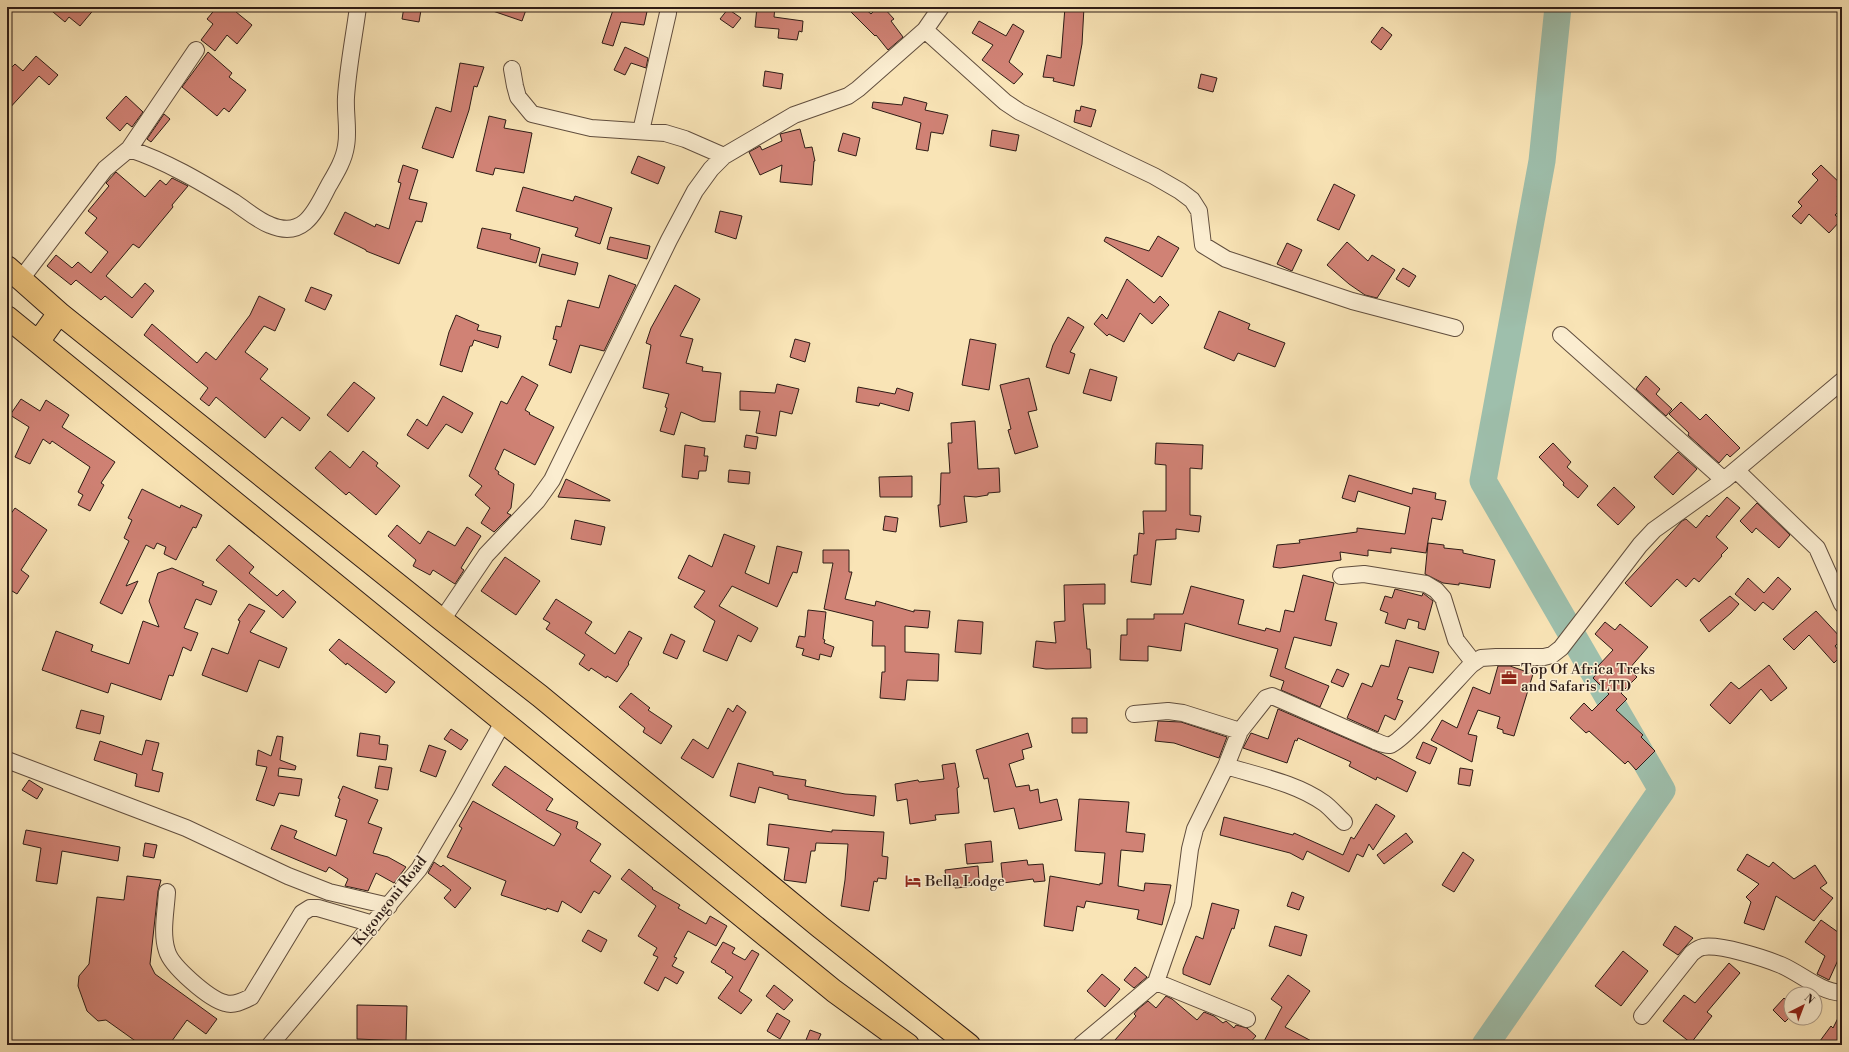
<svg xmlns="http://www.w3.org/2000/svg" width="1849" height="1052" font-family="'Libre Bodoni',serif">
<style>
.lines{fill:none;stroke-linecap:round;stroke-linejoin:round}
.river{stroke:#9ebfac;stroke-width:27}
.building{fill:#d08275;stroke:#2e1c16}
.minor-casing{stroke:#614e3e;stroke-width:18}
.trunk-casing{stroke:#2e1c16;stroke-width:24}
.minor{stroke:#fbedd0;stroke-width:16}
.trunk{stroke:#ecc27b;stroke-width:22}
.labels{text-anchor:middle;dominant-baseline:central;stroke-width:3;stroke-linejoin:round;paint-order:stroke}
.poi-label{font-size:15px;fill:#2e1c16;stroke:#fbedd0;text-anchor:start}
.street-label{font-size:15px;fill:#2e1c16;stroke:#fbedd0}
</style>
<rect width="100%" height="100%" fill="#f9e4b6"/>
<filter id="stains"><feTurbulence type="fractalNoise" baseFrequency=".005" numOctaves="4"/><feColorMatrix values="0 0 0 0 .2 0 0 0 0 .09 0 0 0 0 .02 0 0 0 .5 -.17"/></filter>
<radialGradient id="worn" r=".72"><stop offset=".6" stop-color="#630" stop-opacity="0"/><stop offset="1" stop-color="#630" stop-opacity=".3"/></radialGradient>
<g class="lines">
<!-- river -->
<path class="river" d="M1485,1045L1662,790L1483,481L1542,161L1558,7"/>
</g>
<!-- building -->
<path class="building" d="M47,7H96L80,26L69,17L65,22Z
M217,7H230L252,25L237,44L227,35L215,51L201,40L213,24L207,19Z
M404,7L421,10L419,22L402,19Z
M488,7H527L522,21L487,9Z
M614,7H648L644,25L621,22L613,46L602,43Z
M757,7H775L774,17L803,21L802,32L799,31L797,40L778,38L779,29L755,27Z
M846,7H863L871,14L878,7H883L894,19L891,21L903,37L888,50L876,35L875,36Z
M1065,7H1084L1082,44L1074,86L1053,81L1054,78L1043,77L1047,55L1061,58Z
M728,9L741,18L733,28L720,19Z
M979,21L1006,36L1013,24L1024,31L1009,62L1023,74L1014,84L982,60L993,45L972,33Z
M1382,27L1392,35L1381,50L1371,42Z
M625,47L648,58L646,68L631,63L625,75L614,70Z
M208,52L232,73L229,77L246,90L229,112L224,108L217,116L182,87Z
M36,56L58,75L49,85L39,76L7,111V72L15,64L23,71Z
M460,63L484,67L477,87L474,86L469,110L453,158L422,148L436,107L451,112Z
M765,71L783,74L781,89L763,86Z
M1201,74L1217,78L1213,92L1198,88Z
M126,96L143,112L132,127L127,123L120,131L106,118Z
M904,97L927,103L925,110L948,115L943,134L931,132L928,151L916,149L921,123L872,108L873,102L902,105Z
M1081,106L1096,110L1091,127L1074,122L1076,110L1080,111Z
M164,114L170,119L151,142L147,139Z
M489,116L506,120L504,128L532,133L524,173L495,168L493,175L476,171Z
M800,129L805,148L812,147L815,161H814L812,185L780,182L782,165L760,175L749,152L760,146L762,150L782,141L780,134Z
M992,130L1019,135L1016,151L990,146Z
M843,133L860,138L856,156L838,151Z
M638,156L665,167L658,184L631,173Z
M403,165L418,170L409,199L427,203L422,222L416,221L399,264L366,251V250L334,234L345,212L375,227L376,224L389,229L401,183L398,182Z
M1821,165L1842,185V191L1837,197L1842,202V208L1835,215L1841,220L1829,233L1809,214L1801,224L1792,216L1802,206L1798,202L1818,180L1812,174Z
M116,172L145,197L160,180L166,185L172,178L188,186L172,205L173,207L139,248L133,244L106,276L132,298L145,283L154,291L132,318L105,296L101,300L76,280L71,285L47,266L56,255L72,268L78,262L91,273L108,252L85,233L97,218L88,211L109,186L106,183Z
M1334,184L1355,195L1339,230L1317,220Z
M523,187L573,201L575,196L612,208L600,244L575,236L578,228L516,211Z
M720,211L742,216L736,239L715,232Z
M482,228L511,234L510,239L540,248L536,263L477,248Z
M1158,236L1179,248L1162,277L1104,241L1106,237L1149,251Z
M610,237L650,246L647,259L607,249Z
M1347,242L1368,261L1372,255L1395,270L1377,298L1365,295L1349,284L1327,265Z
M1287,243L1302,250L1292,271L1277,264Z
M542,254L578,263L575,275L539,266Z
M1403,268L1416,276L1409,287L1396,279Z
M609,275L636,285L604,351L580,345L571,373L549,365L557,340L553,339L556,326L561,327L568,300L599,308Z
M1127,279L1154,303L1160,296L1169,305L1152,324L1140,313L1124,342L1109,334L1107,336L1094,324L1102,314L1107,319Z
M675,285L700,299L680,336L693,339L686,363L703,367L702,371L721,373L715,422L702,421L681,412L674,435L660,431L667,408L665,407L669,394L643,388L651,345L646,343L651,328Z
M311,287L332,295L325,310L305,301Z
M259,296L285,309L275,331L264,326L245,352L268,369L260,379L310,418L300,431L282,417L265,438L216,397L209,406L200,399L208,388L144,335L152,324L197,363L206,352L216,360L250,315Z
M1219,311L1250,324L1248,329L1285,343L1275,367L1238,353L1234,361L1204,348Z
M456,315L479,325L477,330L501,336L498,348L474,340L472,346H470L462,372L440,365L449,332Z
M1068,317L1084,327L1070,352L1075,354L1069,374L1046,367L1053,345Z
M795,339L810,343L805,362L790,357Z
M970,339L996,344L989,390L962,385Z
M1090,369L1117,377L1111,401L1083,393Z
M522,376L538,385L525,410L530,413L529,414L554,427L535,465L504,449L495,469L499,472L498,474L514,484L511,508L507,513L511,515L494,532L481,523L490,508L475,495L482,486L469,476L470,474L501,401L507,404Z
M1646,376L1660,389L1656,394L1672,409L1666,416L1636,389Z
M1029,378L1037,410L1028,412L1038,447L1015,454L1008,430L1011,429L1000,385Z
M354,382L375,398L348,432L327,415Z
M777,384L799,389L792,414L780,411L776,436L756,433L760,411L740,410V391L775,393Z
M858,387L895,394L897,388L913,393L909,411L880,403L879,406L856,402Z
M443,396L473,413L462,433L446,424L428,449L407,435L417,419L427,426Z
M21,399L40,411L46,400L69,415L62,427L115,462L101,483L104,485L90,511L78,505L83,495L78,492L90,467L52,441L50,444L43,439L30,464L15,457L29,427L10,415Z
M1681,402L1700,420L1706,414L1740,448L1730,457L1727,454L1719,463L1688,435L1689,433L1669,414Z
M975,421L978,469L999,468L1000,492L988,493V495L976,497L964,496L967,522L940,527L938,505H940L941,473H950L948,443H952L951,423Z
M746,435L758,437L756,449L744,447Z
M1156,443L1203,445L1202,469L1190,468V515L1201,516L1199,532L1176,529V539L1156,540L1151,585L1131,582L1134,555H1137L1139,533L1144,534L1143,511H1166V465L1155,464Z
M1553,443L1571,462L1567,467L1588,486L1578,498L1563,485L1564,483L1539,457Z
M685,445L705,448L704,456H708L706,471H699L698,479L682,477Z
M330,451L350,468L363,451L378,463L376,466L400,486L376,515L349,492L346,495L315,468Z
M1678,452L1697,469L1673,495L1654,477Z
M729,470L750,472L749,484L728,482Z
M1349,475L1412,494L1413,488L1436,493L1435,499L1446,501L1442,520L1432,518L1426,553L1391,548V553L1368,550V556L1340,552L1341,560L1280,568L1273,567L1277,545L1300,543L1299,540L1357,532V528L1405,534L1410,507L1358,491L1355,502L1342,498Z
M912,476V497H880L879,477Z
M566,479L610,500V501L558,497Z
M1614,487L1635,507L1618,525L1597,505Z
M142,489L180,508L181,505L202,515L196,528L193,527L176,560L164,554L166,547L157,543L154,549L146,545L126,586L138,581L122,614L100,603L129,541L124,538L132,520L128,518Z
M1727,497L1740,508L1716,537L1728,548L1721,555L1722,556L1699,582L1694,578L1686,587L1677,579L1651,607L1625,583L1682,521L1686,519L1696,528L1707,515L1709,517Z
M1757,503L1790,535L1779,548L1756,528L1752,533L1740,521Z
M15,508L47,530L21,570L29,576L17,594L7,588V519Z
M885,516L898,518L896,532L883,530Z
M575,520L605,527L601,545L571,539Z
M397,525L420,544L428,531L455,546L467,527L481,536L461,568L464,570L455,584L433,570L430,575L413,566L416,560L388,536Z
M724,534L755,546L745,573L769,584L777,546L802,552L797,573L793,572L777,607L732,586L719,606L758,628L751,642L738,635L727,661L703,651L715,621L694,607L705,591L678,578L689,555L712,567Z
M1428,543L1444,545V548L1463,550V553L1495,560L1490,588L1459,583V585L1443,583L1425,574Z
M229,545L254,567L249,573L277,596L283,590L296,602L283,618L216,560Z
M823,550H849V572H852L845,599L875,606L876,601L914,612V610L930,611L928,628L905,626V652L939,654L938,681L907,680L905,700L880,698L882,672H885V646H872L873,621L824,609L833,563H823Z
M505,557L540,581L516,615L481,591Z
M172,568L204,582L202,585L217,591L211,605L196,599L184,628L198,633L191,651L183,647L173,676L169,675L161,700L111,683L108,693L42,670L56,631L93,645L91,651L129,664L143,621L159,627L149,601L158,573Z
M1303,575L1334,583L1325,620L1337,623L1331,646L1294,637L1285,668L1329,686L1320,707L1281,690L1284,681L1270,676L1278,649L1185,623L1181,651L1148,646V661L1120,660L1121,635H1127V619H1154V614H1183L1191,586L1244,600L1238,624L1265,631L1266,628L1280,632L1285,610L1294,612Z
M1778,577L1791,589L1773,610L1763,602L1755,611L1735,594L1748,578L1764,593Z
M1105,584V604H1083L1087,649H1090L1091,668L1046,669L1033,667L1036,641L1056,643L1054,622L1065,621L1064,585Z
M1395,589L1422,596L1423,593L1433,601L1425,630L1418,628L1419,622L1408,619L1405,629L1385,623L1388,613L1380,610L1385,596L1392,598Z
M1730,596L1739,604L1731,613L1709,632L1700,620Z
M556,599L592,622L585,633L615,654L629,631L642,638L628,663L629,664L617,682L607,676L606,678L591,668L589,671L579,664L585,655L546,629L550,623L543,619Z
M249,604L265,611L250,632L287,648L279,668L259,660L247,692L202,675L212,648L228,654L240,621L238,620Z
M808,610L826,612L823,639L825,640L824,643L834,647L831,657L820,654L819,660L802,655L804,649L796,647L799,636L805,637Z
M1816,611L1842,639L1835,646L1842,655L1834,663L1809,635L1794,650L1783,639Z
M958,620L983,622L981,654L955,652Z
M1605,622L1615,630L1620,624L1648,647L1629,669L1637,677L1621,693L1627,699L1616,710L1643,735L1641,737L1655,751L1636,770L1628,761L1625,764L1589,731L1586,733L1570,718L1584,703L1592,711L1609,694L1593,678L1601,669L1598,666L1613,650L1595,634Z
M671,634L685,641L677,659L663,653Z
M339,639L395,682L386,693L347,663L346,665L329,650Z
M1396,640L1439,652L1433,673L1409,667L1397,699L1403,701L1395,720L1385,715L1378,732L1347,718L1362,683L1372,687L1381,665L1389,667Z
M1769,665L1787,688L1771,701L1761,689L1730,724L1710,705L1731,682L1739,689Z
M1498,666H1510L1533,674L1514,736L1503,733V730L1497,728L1500,717L1478,710L1468,734L1477,736L1472,762L1431,740L1442,720L1457,728L1473,687L1490,694Z
M1337,669L1349,674L1343,687L1331,682Z
M631,693L650,708L648,710L672,726L661,744L643,732L645,728L619,707Z
M737,705L746,712L713,778L681,758L693,739L708,749L728,708L733,712Z
M1278,709L1380,753L1416,772L1407,792L1377,777L1376,780L1349,766L1351,762L1298,738L1297,741L1295,740L1287,763L1243,748L1251,733L1268,739Z
M81,710L104,716L100,734L76,728Z
M1072,718H1087V733H1072Z
M1158,721L1181,722L1227,737L1219,758L1174,743L1155,741Z
M451,729L468,740L461,750L444,739Z
M360,733L380,736L379,744L388,745L386,760L357,756Z
M1028,733L1032,747L1022,750L1024,759L1009,764L1016,787L1029,785L1030,791L1038,789L1040,803L1057,799L1062,820L1019,829L1014,808L994,812L988,778L984,779L976,750Z
M277,736L283,737L280,760L296,766L295,770L279,768L278,776L302,779L299,796L279,793L274,806L256,800L267,767L256,765L258,750L271,756Z
M146,740L159,743L152,770L163,773L159,792L135,786L137,774L94,760L100,741L142,755Z
M1423,742L1437,748L1430,764L1416,758Z
M429,745L446,751L436,777L420,771Z
M738,763L773,772V775L806,780L805,786L845,794L876,796L874,816L788,799V795L759,787L755,803L730,796Z
M955,763L959,787L957,788L959,813L935,815L936,820L910,824L907,799L897,801L895,784L918,780L919,782L944,779L942,765Z
M379,766L392,768L388,790L375,788Z
M505,766L553,799L546,810L578,822L576,828L601,844L590,861L611,876L599,894L594,891L581,913L562,901L558,912L547,908L546,910L501,895L506,881L447,857L462,828L459,826L473,801L554,846L561,834L492,785Z
M1460,768L1473,770L1470,786L1458,784Z
M29,780L43,789L37,799L22,790Z
M343,786L378,800L368,823L382,828L373,853L388,857L406,867L394,883L376,873L368,891L345,886L348,879L329,867L326,872L271,849L281,825L297,831L294,838L336,856L347,820L335,816L340,799L338,798Z
M1079,799L1129,802L1126,832L1145,834L1143,852L1121,850L1118,886L1144,891L1145,883L1171,885L1162,925L1137,919L1139,910L1086,901L1084,908L1077,906L1073,931L1044,926L1050,876L1100,885V883L1102,884L1105,853L1075,851Z
M1376,804L1395,816L1373,850L1369,844L1363,857L1357,854L1349,872L1307,851L1303,860L1290,853L1220,835L1224,817L1293,835L1294,833L1343,855L1351,837L1354,839Z
M769,824L832,832V830L884,832L882,856L888,857L886,879L878,878L877,882L874,881L869,911L841,906L845,880L848,844L816,843L815,851H811L806,883L784,880L789,848L767,845Z
M26,830L120,847L118,861L62,851L57,884L36,881L41,848L23,844Z
M1406,833L1413,842L1384,864L1377,855Z
M991,841L993,862L967,864L965,844Z
M145,843L157,845L154,858L143,856Z
M1463,852L1474,860L1454,892L1442,885Z
M1747,854L1769,867L1773,862L1794,879L1815,865L1827,883L1820,888L1833,898L1814,921L1776,896L1764,930L1744,923L1751,902L1746,897L1759,884L1737,870Z
M1027,860L1028,865L1043,864L1045,881L1034,882L1033,879L1003,883L1001,863Z
M434,862L441,867L443,865L471,888L455,908L444,898L451,890L428,873Z
M978,866L979,881L967,883V887L955,888V884L947,885L945,870Z
M629,869L653,888L652,889L680,905L678,908L706,924L710,916L727,926L716,946L688,931L674,957L677,958L672,966L684,972L677,984L665,977L658,991L644,983L658,957L653,955L657,948L638,936L656,906L621,879Z
M127,876L161,880L158,891L150,964L155,974L217,1019L206,1034L187,1020L169,1045H141L106,1020L98,1021L87,1011L78,986L79,976L89,964L97,897L124,900Z
M1292,892L1304,897L1299,910L1287,906Z
M1212,903L1239,910L1234,929L1232,928L1210,985L1183,974V969L1196,936L1203,939Z
M1821,920L1842,935V963L1838,960L1829,980L1817,974L1825,956L1805,942Z
M1275,926L1307,935L1301,956L1269,946Z
M1675,926L1693,938L1678,955L1663,945Z
M588,930L607,940L601,952L582,941Z
M723,942L735,948L732,953L745,960L752,950L759,954L739,991L752,1000L741,1014L718,998L733,977L725,972L726,971L711,962Z
M1623,951L1648,971L1621,1006L1595,986Z
M1729,963L1740,973L1707,1012L1712,1016L1691,1043L1663,1021L1684,995L1695,1003Z
M1135,967L1147,977L1134,988L1124,980Z
M1102,974L1120,989L1105,1007L1087,991Z
M1288,975L1310,991L1285,1027L1319,1045H1262L1282,1007L1271,999Z
M774,985L793,1000L784,1010L766,996Z
M1166,996L1172,999L1197,1020L1204,1012L1214,1016L1223,1023L1226,1021L1234,1028L1236,1025L1247,1028L1256,1036L1248,1045H1122L1115,1040L1136,1016L1134,1014L1138,1009L1148,1001L1156,1008Z
M1784,998L1791,1005V1016L1785,1022L1773,1010Z
M357,1005L407,1006L406,1041L357,1039Z
M1842,1010V1045H1817L1831,1026L1833,1028Z
M777,1013L790,1021L780,1039L767,1031Z
M810,1030L821,1034L816,1045H804Z"/>
<g class="lines">
<defs>
<path id="minor" d="M925,30L1005,102L1020,112L1154,176L1180,191L1192,200L1199,211L1203,245L1226,259L1352,301L1455,328
M512,69L515,86L518,97L532,114L591,128L665,133L685,139L724,156
M641,131L668,13V7
M129,149C166,161 201,182 234,202C246,210 257,220 270,225C305,240 316,209 329,185C336,173 344,160 346,146C349,130 345,114 346,97C348,67 354,37 358,7
M21,279L105,169L129,149L196,50
M1561,335L1724,480
M1736,470L1817,548L1842,604
M1341,576L1364,574L1426,584L1436,590L1443,598L1456,640L1474,663
M442,620L486,555L537,501L552,480L669,240L695,191L711,169L724,156L794,115L848,96L858,89L925,30L941,7
M1134,714L1168,711L1183,713L1240,731
M7,760L186,828L288,876L329,892L389,906
M1226,766C1258,776 1296,783 1324,803C1331,808 1337,816 1344,822
M167,892C166,911 161,933 167,951C171,966 209,999 225,1003C234,1006 243,1001 251,997L302,913L310,908H318L373,924
M1156,982L1247,1019
M1642,1016L1692,953C1696,950 1698,948 1703,947C1720,944 1764,958 1781,965C1802,974 1818,991 1842,993
M270,1045L419,869L461,798L503,722
M1081,1045L1156,982L1183,904L1190,849L1195,829L1226,766L1240,731L1266,698L1272,696L1375,741C1380,743 1386,746 1390,745C1402,742 1459,677 1471,665L1481,658L1496,657H1544L1552,655L1561,648L1640,545L1654,530L1724,480L1842,381"/>
<path id="trunk" d="M7,267L59,313L442,620L540,696L820,927L969,1045
M7,317L834,991L908,1045
M38,342L59,313"/>
</defs>
<!-- minor casing -->
<use href="#minor" class="minor-casing"/>
<!-- trunk casing -->
<use href="#trunk" class="trunk-casing"/>
<!-- minor -->
<use href="#minor" class="minor"/>
<!-- trunk -->
<use href="#trunk" class="trunk"/>
</g>
<!-- icons -->
<defs>
<symbol id="office-bare" viewBox="-9 -9 18 18"><path d="M-6-3h4V-5.5h4V-3h4V5H-6ZM-1-4.5V-3h2v-1.5ZM-6 0V1H6V0Z" fill="#8f2418" stroke="#fbedd0" stroke-width="2.5" paint-order="stroke"/></symbol>
<symbol id="hotel-bare" viewBox="-9 -9 18 18"><path d="M-6-4.5h1.5V1H6V5H4.5V3h-9V5H-6ZM-4 0a1.8 1.8 0 1 1 3.6 0ZM.5 0V-2.5h3Q6-2.5 6 0Z" fill="#8f2418" stroke="#fbedd0" stroke-width="2.5" paint-order="stroke"/></symbol>
</defs>
<g fill-rule="evenodd">
<use href="#office-bare" x="1498" y="667" width="22" height="22"/>
<use href="#hotel-bare" x="902" y="870" width="22" height="22"/>
</g>
<g class="labels">
<!-- poi labels -->
<g class="poi-label">
<text x="1521" y="669">Top Of Africa Treks<tspan x="1521" dy="17">and Safaris LTD</tspan></text>
<text x="925" y="881">Bella Lodge</text>
</g>
<!-- street labels -->
<g class="street-label">
<text transform="translate(390 901) rotate(-52)">Kigongoni Road</text>
</g>
</g>
<!-- margin -->
<rect width="1849" height="1052" fill="none" stroke="#f9e4b6" stroke-width="24"/>
<rect x="8" y="8" width="1833" height="1036" fill="none" stroke="#2e1c16" stroke-width="2"/>
<rect x="12" y="12" width="1825" height="1028" fill="none" stroke="#2e1c16"/>
<!-- north arrow -->
<g transform="translate(1803 1006) rotate(42)"><circle r="19" fill="#fbedd0" stroke="#a99986"/>
<path d="M0-3L7 15L0 10L-7 15Z" fill="#8f2418"/>
<text y="-6" font-size="11" font-weight="bold" text-anchor="middle" fill="#2e1c16">N</text>
</g>
<rect width="100%" height="100%" filter="url(#stains)"/>
<rect width="100%" height="100%" fill="url(#worn)"/>
</svg>
